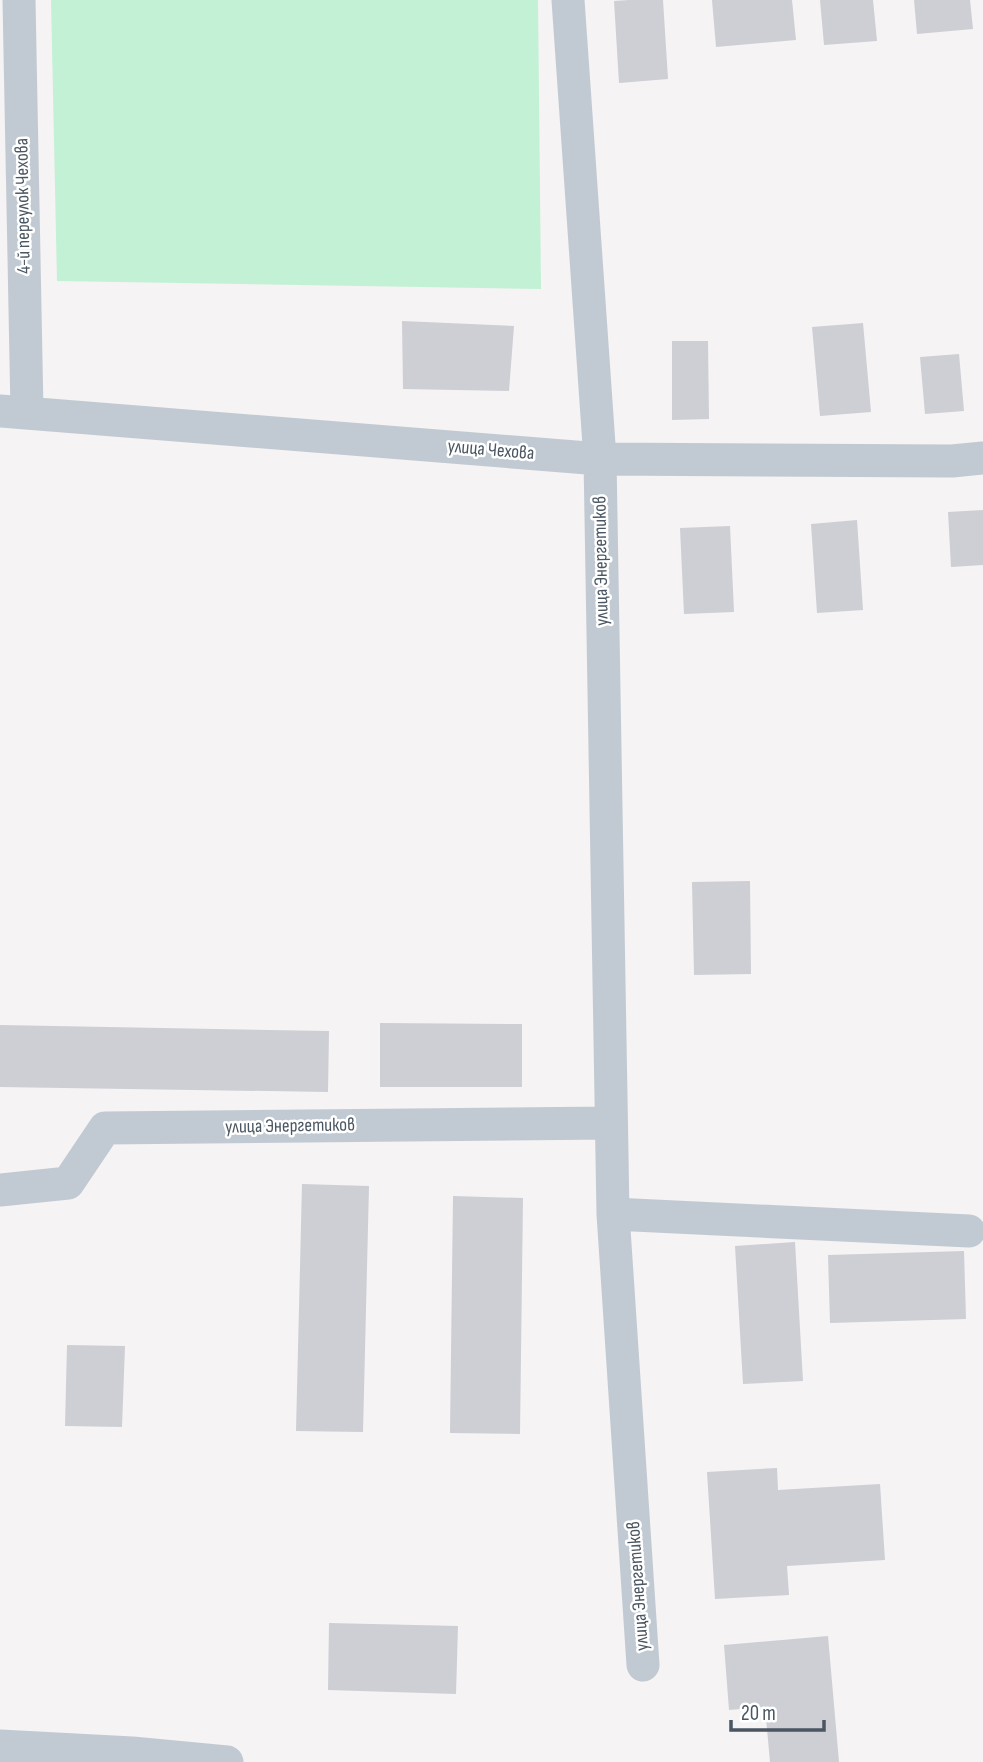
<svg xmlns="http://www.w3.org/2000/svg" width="983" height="1762" font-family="'Sofia Sans Condensed',sans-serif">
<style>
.green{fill:#c3f1d5}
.building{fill:#cdcfd5}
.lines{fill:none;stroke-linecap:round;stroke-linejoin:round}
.minor{stroke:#c1cad2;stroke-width:33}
.labels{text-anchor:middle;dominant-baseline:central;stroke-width:5;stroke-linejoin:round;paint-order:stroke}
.street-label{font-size:19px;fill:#4a5661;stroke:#fff}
</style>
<rect width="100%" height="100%" fill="#f5f3f3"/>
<!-- green -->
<path class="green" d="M51,0H538L541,289L57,281Z"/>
<!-- building -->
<path class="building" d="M629,0H663L668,79L619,83L614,1Z
M712,0H792L796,40L716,47Z
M820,0H873L877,41L824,45Z
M914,0H970L973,29L917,34Z
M402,321L514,326L509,391L403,389Z
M863,323L871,412L820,416L812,327Z
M672,341H708L709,419L672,420Z
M959,354L964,411L925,414L920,357Z
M983,510V565L951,567L948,512Z
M857,520L863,610L817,613L811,524Z
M730,526L734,612L684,614L680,528Z
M750,881L751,974L694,975L692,882Z
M380,1023L522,1024V1087H380Z
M0,1025L329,1031L328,1092L0,1087Z
M302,1184L369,1186L363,1432L296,1431Z
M453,1196L523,1198L520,1434L450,1433Z
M795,1242L803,1381L743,1384L735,1246Z
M964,1251L966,1319L830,1323L828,1255Z
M67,1345L125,1346L122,1427L65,1426Z
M777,1468L778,1490L880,1484L885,1560L787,1566L789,1595L715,1599L707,1472Z
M329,1623L458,1626L456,1694L328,1690Z
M828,1636L839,1762H770L765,1707L729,1710L724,1645Z"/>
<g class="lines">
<!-- minor -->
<path class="minor" d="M19,0L27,412
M568,0L600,459L613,1214L643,1665
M0,411L600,459L952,461L983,458
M0,1190L68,1183L105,1128L610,1123
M613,1214L969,1231
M0,1746L132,1753L227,1762"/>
</g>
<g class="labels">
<!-- street labels -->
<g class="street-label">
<text transform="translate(23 206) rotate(-91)">4-й переулок Чехова</text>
<text transform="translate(491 450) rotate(5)">улица Чехова</text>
<text transform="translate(601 561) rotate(-91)">улица Энергетиков</text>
<text transform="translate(290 1126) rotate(-1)">улица Энергетиков</text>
<text transform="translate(638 1586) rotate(-94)">улица Энергетиков</text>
</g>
</g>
<!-- scale -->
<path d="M731 1720v10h93v-10" fill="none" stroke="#4a5661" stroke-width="3.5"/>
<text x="741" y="1720" font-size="21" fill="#4a5661" stroke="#ffffff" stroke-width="5" paint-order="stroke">20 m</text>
</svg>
